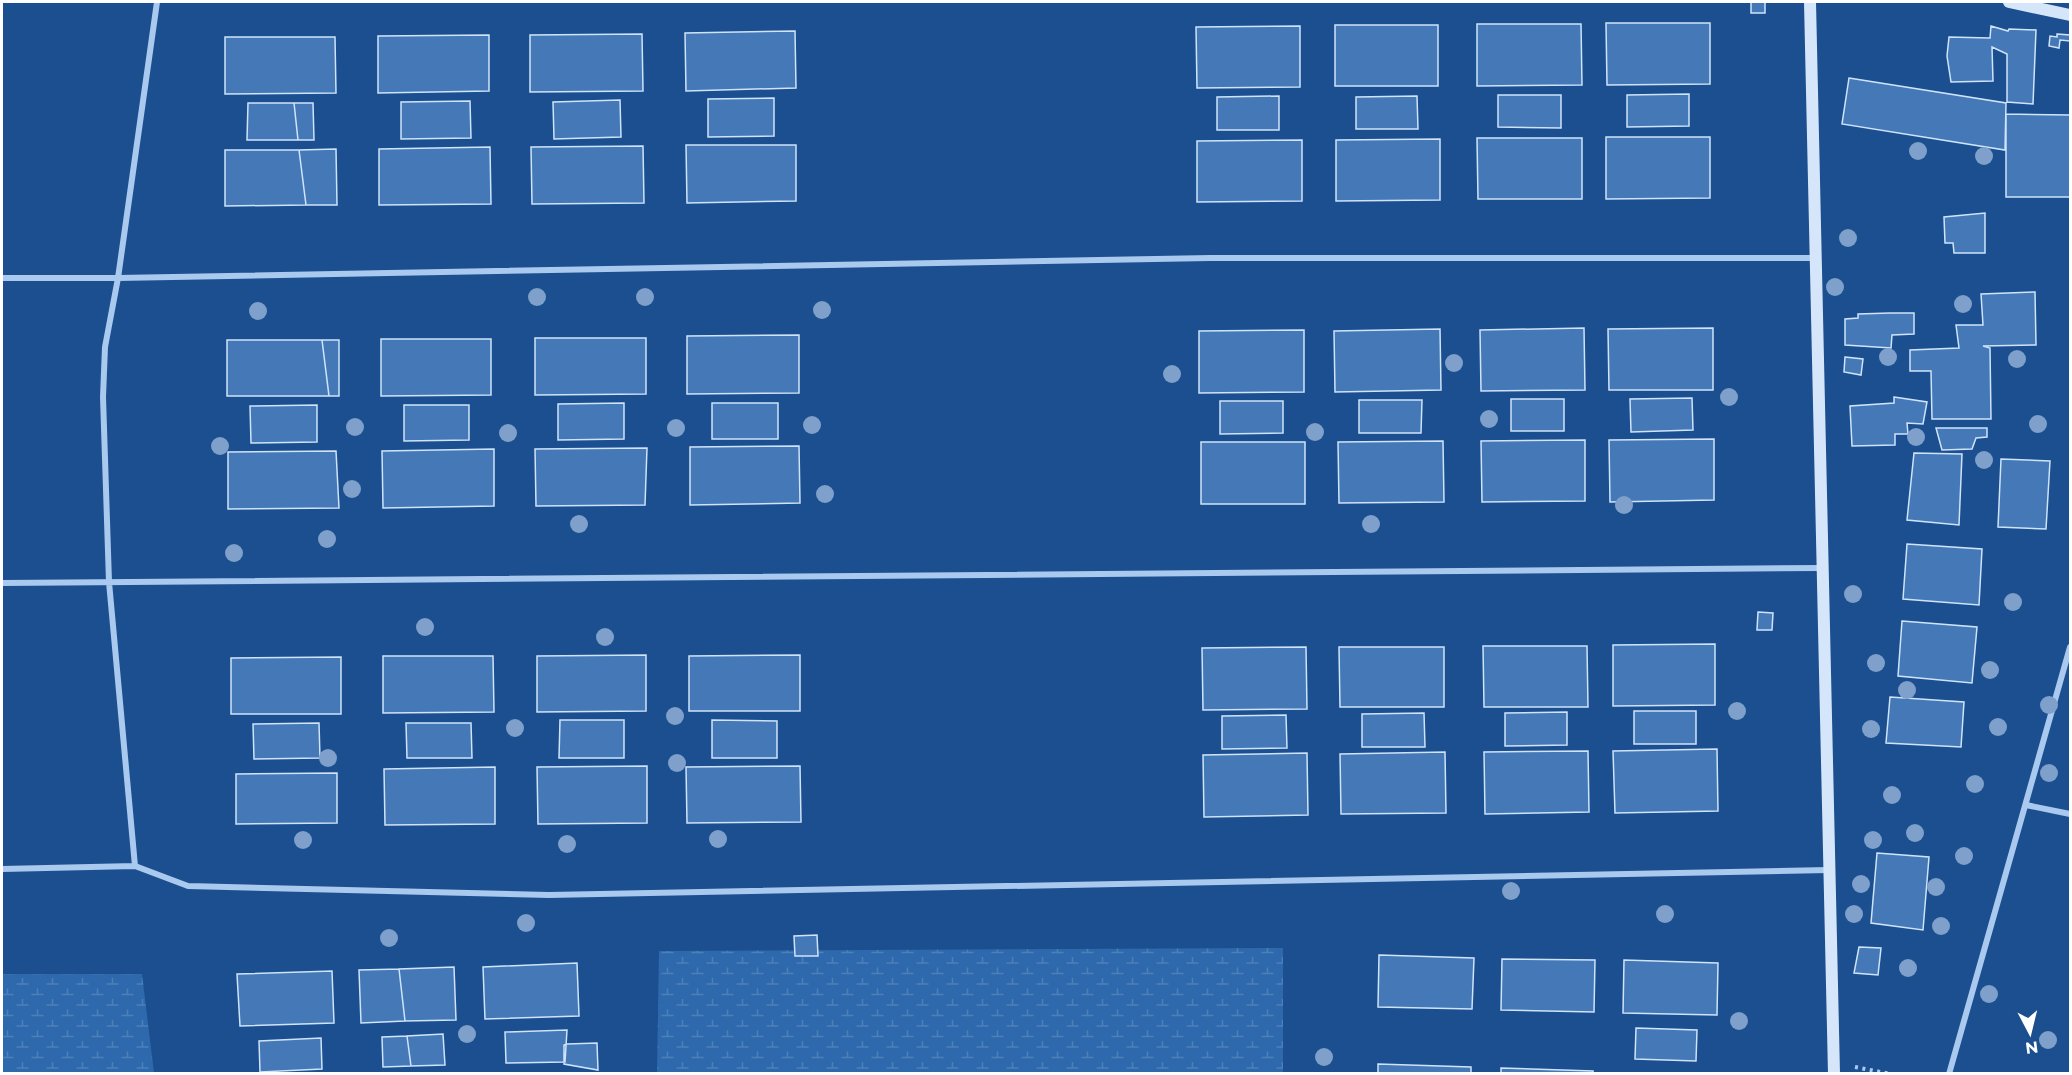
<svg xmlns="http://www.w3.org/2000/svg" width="2072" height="1075" font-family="Montserrat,sans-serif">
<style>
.wetland{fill:url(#wetland-marsh)}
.building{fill:#4478b7;stroke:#cfe3fa;stroke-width:1.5}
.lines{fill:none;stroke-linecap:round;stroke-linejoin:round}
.path{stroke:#a9c9ee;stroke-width:4;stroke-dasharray:3 4.5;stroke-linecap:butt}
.street{stroke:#a9c9ee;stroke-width:6}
.secondary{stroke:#d6e6fa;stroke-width:12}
.tree{fill:#7ea0ca}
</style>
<defs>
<pattern id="wetland-marsh" width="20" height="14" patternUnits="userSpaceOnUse" patternTransform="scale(1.5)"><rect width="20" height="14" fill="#2e69ad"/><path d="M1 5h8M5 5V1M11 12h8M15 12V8" fill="none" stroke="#4d80b9"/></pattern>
</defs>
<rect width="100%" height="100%" fill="#1b4f8f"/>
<!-- wetland -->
<path class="wetland" d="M1283,948V1073L657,1074L659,951Z
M2,974H142L154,1073H2Z"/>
<!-- building -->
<path class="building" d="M1751,2H1765V13H1751Z
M1606,23H1710V84L1607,85Z
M1477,24H1581L1582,85L1477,86Z
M1335,25H1438V86H1335Z
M1300,26V87L1197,88L1196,27Z
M1991,26L2008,31L2009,29L2036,30L2033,104L2007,102V54L1992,47L1993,81L1951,82L1947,56L1949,37L1990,38Z
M795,31L796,88L686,91L685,33Z
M642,34L643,91L530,92V35Z
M2057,34L2070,35V41L2060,40L2059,48L2049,46L2050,36L2057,37Z
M489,35V91L378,93V36Z
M225,37H335L336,93L225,94Z
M1849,78L2006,103L2005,150L1842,124Z
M1689,94V126L1627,127V95Z
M1498,95H1561V128L1498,127Z
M1279,96V130H1217V97Z
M1417,96L1418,129H1356V97Z
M774,98V136L708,137V99Z
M620,100L621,137L554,139L553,102Z
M470,101L471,138L401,139V102Z
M248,103H294L298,140H247Z
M294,103H313L314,140H298Z
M2006,114L2070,115V197H2006Z
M1606,137H1710V198L1606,199Z
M1477,138H1582V199H1478Z
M1440,139V200L1336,201V140Z
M1302,140V201L1197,202V141Z
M686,145H796V201L687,203Z
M643,146L644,203L532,204L531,147Z
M490,147L491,204L379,205V149Z
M336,149L337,205H306L299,150Z
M225,150H299L306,205L225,206Z
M1985,213V253H1954L1953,243H1945L1944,217Z
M2035,292L2036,345L1983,346L1990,348L1991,419H1932L1931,371H1910V350L1959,348L1956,325H1983L1981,294Z
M1890,313H1914V334L1892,335L1891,348L1845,345V319L1858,318V314Z
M1584,328L1585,390L1481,391L1480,330Z
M1713,328V390H1609L1608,329Z
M1440,329L1441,390L1335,392L1334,331Z
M1304,330V392L1199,393V331Z
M799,335V393L687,394V336Z
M535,338H646V394L535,395Z
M381,339H491V395L381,396Z
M227,340H322L329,396H227Z
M322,340H339V396H329Z
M1845,357L1863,359L1861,375L1844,372Z
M1894,397L1927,402L1923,424L1907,423L1908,434H1895V445L1852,446L1850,406L1894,403Z
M1692,398L1693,430L1631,432L1630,399Z
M1511,399H1564V431H1511Z
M1359,400H1422L1421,433H1359Z
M1220,401H1283V433L1220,434Z
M624,403V439L558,440V404Z
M712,403H778V439H712Z
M317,405V442L251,443L250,406Z
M404,405H469V440L404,441Z
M1936,428H1987V437L1976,438L1972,449L1942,450Z
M1714,439V500L1610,502L1609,440Z
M1585,440V501L1482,502L1481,441Z
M1443,441L1444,502L1339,503L1338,442Z
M1201,442H1305V504H1201Z
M799,446L800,503L690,505V447Z
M647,448L645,505L536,506L535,449Z
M494,449V506L383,508L382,451Z
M336,451L339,508L228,509V452Z
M1914,453L1962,454L1959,525L1907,520Z
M2001,459L2050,461L2046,529L1998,527Z
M1907,544L1982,549L1979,605L1903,599Z
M1758,612L1773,613L1772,630H1757Z
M1902,621L1977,627L1972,683L1898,676Z
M1715,644V705L1613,706V645Z
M1483,646H1587L1588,707H1484Z
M1306,647L1307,709L1203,710L1202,648Z
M1339,647H1444V707H1340Z
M646,655V711L537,712V656Z
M800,655V711H689V656Z
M383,656H493L494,712L383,713Z
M341,657V714H231V658Z
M1890,697L1964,702L1961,747L1886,743Z
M1634,711H1696V744H1634Z
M1567,712V745L1505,746V713Z
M1424,713L1425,747H1362V714Z
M1286,715L1287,748L1222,749V716Z
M560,720H624V758H559Z
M712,720L777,721V758H712Z
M319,723L320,758L254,759L253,724Z
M406,723H471L472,758H407Z
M1717,749L1718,811L1615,813L1613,751Z
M1588,751L1589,812L1485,814L1484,752Z
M1445,752L1446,813L1341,814L1340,754Z
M1307,753L1308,815L1204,817L1203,755Z
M647,766V823L538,824L537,767Z
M800,766L801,822L687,823L686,767Z
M495,767V824L385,825L384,769Z
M337,773V823L236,824V774Z
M1877,853L1929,857L1923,930L1871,923Z
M817,935L818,956H795L794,936Z
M1859,947L1881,948L1878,975L1854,973Z
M1379,955L1474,958L1472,1009L1378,1007Z
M1502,959L1595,960L1594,1012L1501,1010Z
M1624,960L1718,963L1717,1015L1623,1013Z
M577,963L579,1016L485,1019L483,967Z
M454,967L456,1020L405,1021L399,969Z
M399,969L405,1021L361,1023L359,970Z
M332,971L334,1023L240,1026L237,974Z
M1636,1028L1697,1030L1696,1061L1635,1059Z
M567,1030L565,1062L506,1063L505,1032Z
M443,1034L445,1065L411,1066L407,1036Z
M407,1036L411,1066L383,1067L382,1037Z
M321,1038L322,1069L260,1072L259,1041Z
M597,1043L598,1070L564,1064V1045L567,1044Z
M1378,1064L1471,1067V1074H1378Z
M1501,1068L1593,1071V1074H1501Z"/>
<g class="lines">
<!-- path -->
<path class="path" d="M1855,1067L1891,1074"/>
<!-- street -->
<path class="street" d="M157,2L118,278L105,347L103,397L109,582L135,866L188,886L549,895L1829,870
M2,278H118L1210,258H1816
M2,583L1822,568
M2026,805L2070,814
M2,869L135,866
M1949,1074L2070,647"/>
<!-- secondary -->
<path class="secondary" d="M1810,2L1834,1074
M2009,2L2070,15"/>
</g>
<!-- trees -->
<g class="tree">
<circle cx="1918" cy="151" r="9"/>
<circle cx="1984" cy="156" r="9"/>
<circle cx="1848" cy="238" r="9"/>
<circle cx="1835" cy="287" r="9"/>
<circle cx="537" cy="297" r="9"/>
<circle cx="645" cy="297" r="9"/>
<circle cx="1963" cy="304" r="9"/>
<circle cx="822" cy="310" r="9"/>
<circle cx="258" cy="311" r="9"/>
<circle cx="1888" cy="357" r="9"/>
<circle cx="2017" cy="359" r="9"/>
<circle cx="1454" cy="363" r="9"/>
<circle cx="1172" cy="374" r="9"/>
<circle cx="1729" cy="397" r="9"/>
<circle cx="1489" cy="419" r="9"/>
<circle cx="2038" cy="424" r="9"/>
<circle cx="812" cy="425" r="9"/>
<circle cx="355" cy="427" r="9"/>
<circle cx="676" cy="428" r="9"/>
<circle cx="1315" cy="432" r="9"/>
<circle cx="508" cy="433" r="9"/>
<circle cx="1916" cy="437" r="9"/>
<circle cx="220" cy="446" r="9"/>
<circle cx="1984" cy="460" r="9"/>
<circle cx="352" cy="489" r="9"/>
<circle cx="825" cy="494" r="9"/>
<circle cx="1624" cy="505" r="9"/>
<circle cx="579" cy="524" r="9"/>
<circle cx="1371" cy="524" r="9"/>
<circle cx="327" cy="539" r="9"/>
<circle cx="234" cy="553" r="9"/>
<circle cx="1853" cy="594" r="9"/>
<circle cx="2013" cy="602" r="9"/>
<circle cx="425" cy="627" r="9"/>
<circle cx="605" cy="637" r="9"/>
<circle cx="1876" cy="663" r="9"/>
<circle cx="1990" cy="670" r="9"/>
<circle cx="1907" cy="690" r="9"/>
<circle cx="2049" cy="705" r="9"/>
<circle cx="1737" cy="711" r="9"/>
<circle cx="675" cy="716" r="9"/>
<circle cx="1998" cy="727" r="9"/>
<circle cx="515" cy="728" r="9"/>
<circle cx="1871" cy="729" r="9"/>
<circle cx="328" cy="758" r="9"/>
<circle cx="677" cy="763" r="9"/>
<circle cx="2049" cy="773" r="9"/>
<circle cx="1975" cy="784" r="9"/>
<circle cx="1892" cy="795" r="9"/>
<circle cx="1915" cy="833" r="9"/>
<circle cx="718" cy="839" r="9"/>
<circle cx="303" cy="840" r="9"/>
<circle cx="1873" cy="840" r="9"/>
<circle cx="567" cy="844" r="9"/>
<circle cx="1964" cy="856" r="9"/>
<circle cx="1861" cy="884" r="9"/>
<circle cx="1936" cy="887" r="9"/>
<circle cx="1511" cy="891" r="9"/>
<circle cx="1665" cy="914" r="9"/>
<circle cx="1854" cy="914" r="9"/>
<circle cx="526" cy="923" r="9"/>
<circle cx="1941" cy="926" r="9"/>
<circle cx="389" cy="938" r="9"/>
<circle cx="1908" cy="968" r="9"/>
<circle cx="1989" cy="994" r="9"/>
<circle cx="1739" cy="1021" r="9"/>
<circle cx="467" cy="1034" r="9"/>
<circle cx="2048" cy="1040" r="9"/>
<circle cx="1324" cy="1057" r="9"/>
</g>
<!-- border -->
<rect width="2072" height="1075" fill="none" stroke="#ffffff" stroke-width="6"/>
<!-- north arrow -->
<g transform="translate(2030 1033) rotate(173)" stroke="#1b4f8f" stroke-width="4.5" paint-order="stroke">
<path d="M0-4.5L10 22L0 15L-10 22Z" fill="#ffffff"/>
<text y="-9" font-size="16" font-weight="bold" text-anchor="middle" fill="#ffffff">N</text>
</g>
</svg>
